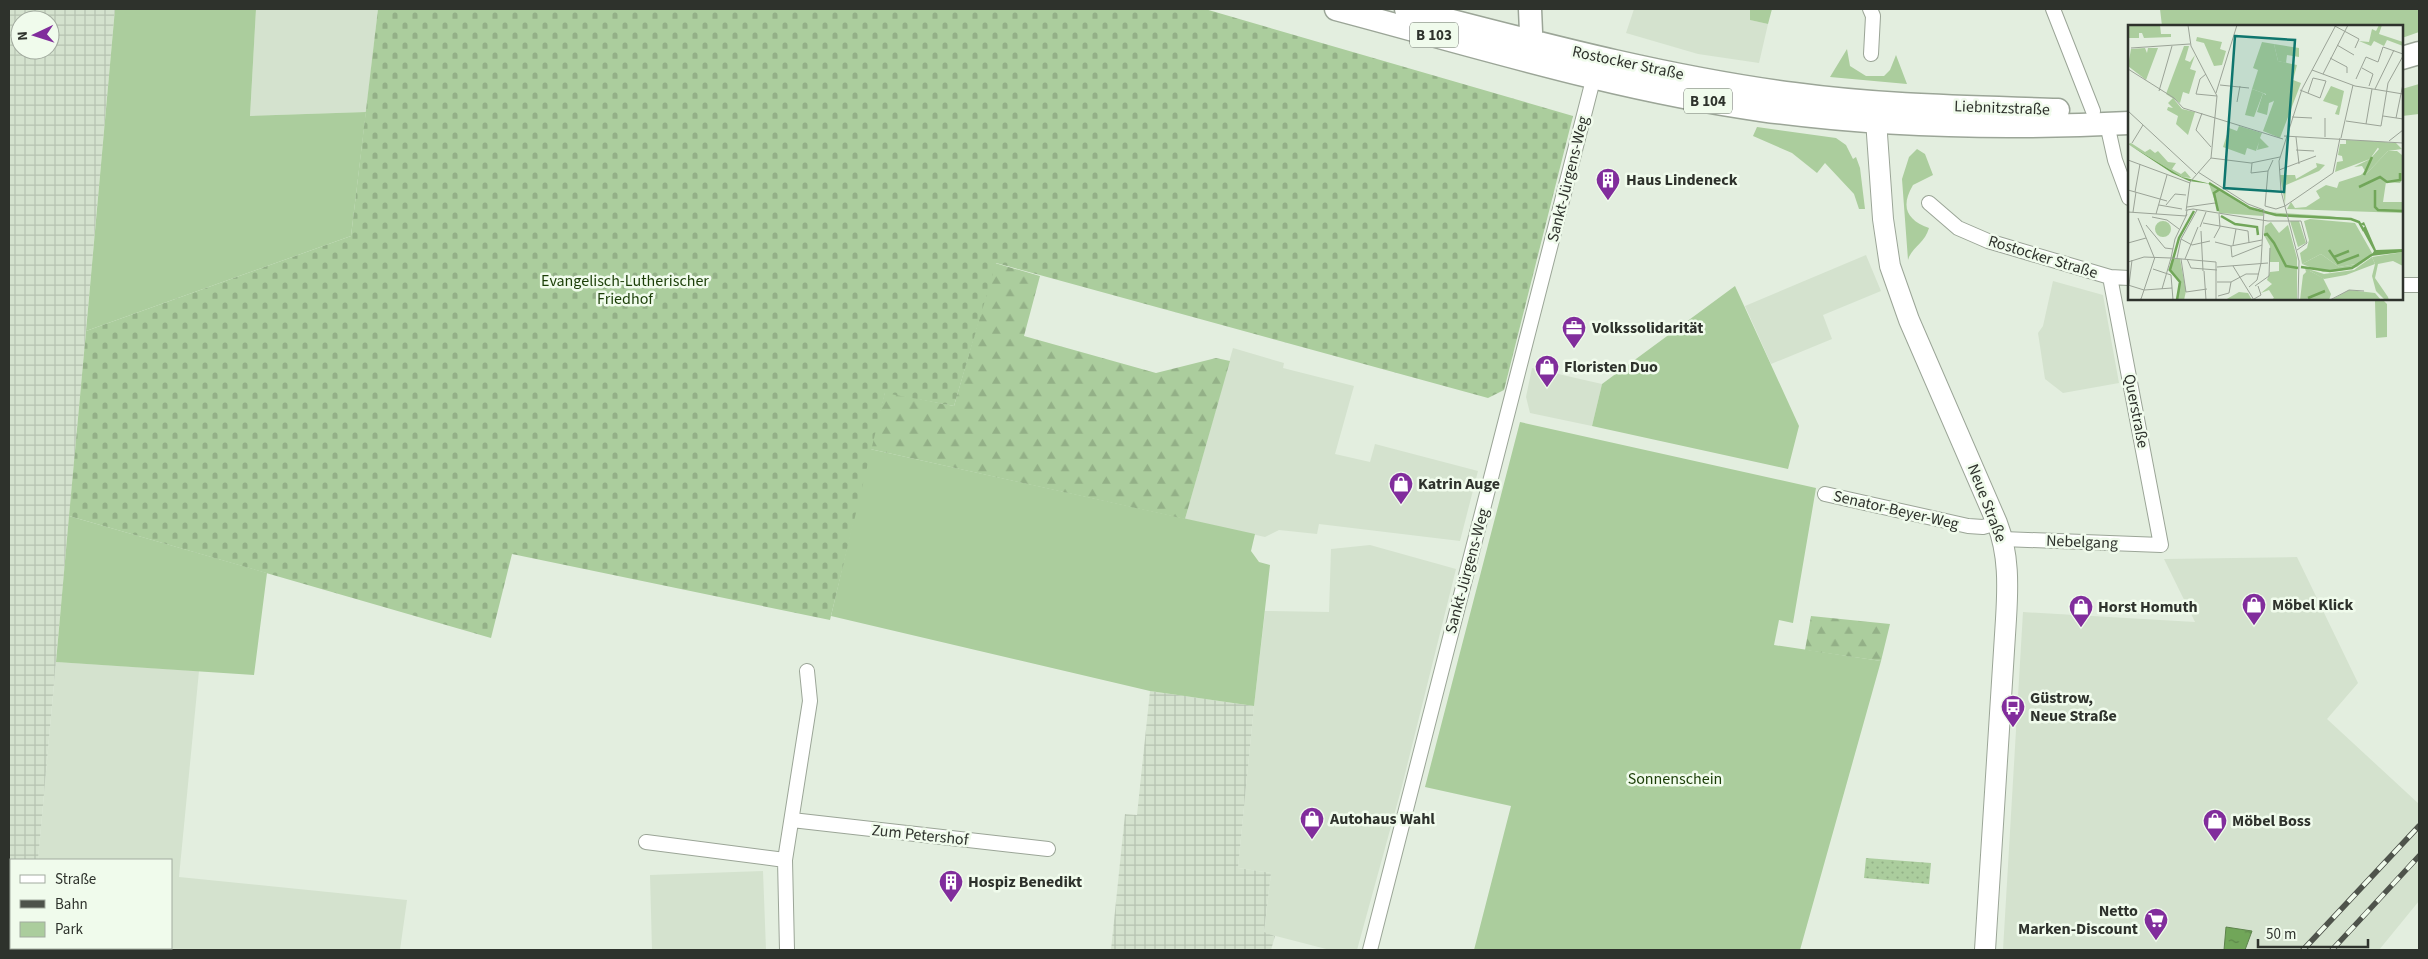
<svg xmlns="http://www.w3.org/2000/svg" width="2428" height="959" font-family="'Source Sans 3',sans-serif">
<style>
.built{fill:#d4e2ce}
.industrial{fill:url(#industrial-grid);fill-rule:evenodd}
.green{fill:#abcd9d}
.forest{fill:url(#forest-firs)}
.cemetery{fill:url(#cemetery-stones)}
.park{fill:url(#park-dots)}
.water{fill:url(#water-ripples);stroke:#5d834c}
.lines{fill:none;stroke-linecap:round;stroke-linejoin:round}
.street-casing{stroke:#9ba597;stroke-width:16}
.secondary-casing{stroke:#9ba597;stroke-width:22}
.primary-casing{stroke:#9ba597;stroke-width:25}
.street{stroke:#fff;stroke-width:14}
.secondary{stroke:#fff;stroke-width:20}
.primary{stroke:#fff;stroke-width:22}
.rail-casing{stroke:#4e534b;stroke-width:5.5}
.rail{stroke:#f0fbec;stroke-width:4;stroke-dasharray:11;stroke-linecap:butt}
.labels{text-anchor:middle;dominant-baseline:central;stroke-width:5;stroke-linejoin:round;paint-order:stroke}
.shield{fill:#f0fbec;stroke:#686e66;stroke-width:1}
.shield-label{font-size:15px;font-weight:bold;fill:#2e322c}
.street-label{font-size:16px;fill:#2e322c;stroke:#f0fbec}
.poi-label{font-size:16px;font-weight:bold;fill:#2e322c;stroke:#f0fbec;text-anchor:start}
.park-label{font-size:16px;fill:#1b3e07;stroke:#f0fbec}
.inset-river{fill:none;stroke:#71a659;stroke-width:2.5}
.inset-road{fill:none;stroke:#9ba397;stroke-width:1}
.view{fill:#0f766e;fill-opacity:0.15;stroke:#0f766e;stroke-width:2.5}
.inset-edge{fill:none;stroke:#2e322c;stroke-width:2.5}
</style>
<defs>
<pattern id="industrial-grid" width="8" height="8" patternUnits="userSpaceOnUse" patternTransform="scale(1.25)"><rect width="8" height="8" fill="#d4e2ce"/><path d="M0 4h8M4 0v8" fill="none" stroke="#b6c2b1"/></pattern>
<pattern id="forest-firs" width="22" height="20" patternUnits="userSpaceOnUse" patternTransform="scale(1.25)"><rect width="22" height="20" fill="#abcd9d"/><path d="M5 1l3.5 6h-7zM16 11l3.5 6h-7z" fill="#93b087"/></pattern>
<pattern id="cemetery-stones" width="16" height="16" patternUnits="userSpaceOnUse" patternTransform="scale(1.25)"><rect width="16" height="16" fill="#abcd9d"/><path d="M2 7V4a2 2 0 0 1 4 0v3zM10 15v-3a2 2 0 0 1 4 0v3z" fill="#93b087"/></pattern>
<pattern id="park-dots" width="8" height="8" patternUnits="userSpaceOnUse" patternTransform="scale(1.25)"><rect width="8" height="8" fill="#abcd9d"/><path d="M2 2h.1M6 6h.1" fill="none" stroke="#93b087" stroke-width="1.8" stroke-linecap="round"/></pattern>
<pattern id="water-ripples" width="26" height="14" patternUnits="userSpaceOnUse" patternTransform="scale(1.25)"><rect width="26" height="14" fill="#71a659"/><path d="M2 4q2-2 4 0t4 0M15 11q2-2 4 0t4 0" fill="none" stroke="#5d884a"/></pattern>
</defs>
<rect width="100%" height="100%" fill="#e3eedf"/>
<!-- built -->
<path class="built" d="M256,9H378L366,112L250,116Z
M1634,9H1750V20L1768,24L1759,63L1698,54L1626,33Z
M1866,255L1881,291L1823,315L1832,339L1771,364L1745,306Z
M2053,281L2103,295L2119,383L2063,393L2045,379L2038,333L2043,326Z
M1233,348L1284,363L1283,368L1354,386L1335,454L1370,462L1375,444L1478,471L1460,541L1319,524L1317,534L1279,530L1265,537L1185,519Z
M1532,368L1602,384L1592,426L1530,413L1526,397Z
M1370,545L1456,569L1401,790L1357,950H1330L1264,933L1271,873L1238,868L1254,706L1265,611L1329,612L1331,549Z
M2297,557L2358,683L2327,719L2419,804V901L2379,950H2003L2023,612L2195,622L2164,559Z
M56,662L199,671L179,877L407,900L400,950H29L30,948H171V860H38Z
M763,871L766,950H652L650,875Z"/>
<!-- industrial -->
<path class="industrial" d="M9,9H115L38,860H11V948H30L29,950H9ZM20,20H50V50H20Z
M1150,691L1254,706L1238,868L1271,873L1264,932L1275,936L1271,950H1111L1125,814L1137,815Z"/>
<!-- green -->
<path class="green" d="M115,9H256L250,116L366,112L351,236L86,331Z
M1750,9H1772L1768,24L1750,20Z
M2160,9H2419V32L2402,38V26H2162Z
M1847,49L1850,66L1866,76H1884L1890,70L1896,55L1907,84L1830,77Z
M2419,84V114L2402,116V89Z
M1757,127L1836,138L1846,145L1853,159L1856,157L1860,168L1865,209H1859L1854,194L1825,163L1817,173L1792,153L1753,136Z
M1917,149L1925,154L1933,175L1913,185C1900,207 1907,220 1929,228C1925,243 1911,248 1908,260L1902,179L1909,157Z
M1735,286L1799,426L1788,469L1592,426L1602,384Z
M2375,301H2384L2387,304V337L2376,338Z
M1520,422L1816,488L1793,623L1779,620L1774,645L1881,661L1800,950H1474L1511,806L1425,787Z
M870,449L1255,534L1251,551L1259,562L1270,565L1254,706L1150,691L831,616Z
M69,516L267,573L254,675L56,662Z"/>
<!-- forest -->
<path class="forest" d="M995,263L1040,276L1024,336L1156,373L1216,358L1230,361L1185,519L870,449L885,392L954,406Z
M1811,616L1890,624L1881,661L1805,650Z"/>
<!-- cemetery -->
<path class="cemetery" d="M378,9H1205L1573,116L1504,390L1488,398L996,263L954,406L885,393L830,620L512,554L491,638L69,516L86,331L351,236Z"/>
<!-- park -->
<path class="park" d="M1866,858L1931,863L1929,884L1864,878Z"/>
<!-- water -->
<path class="water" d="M2226,927L2252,931L2245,950H2224Z"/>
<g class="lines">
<defs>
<path id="street" d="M1870,9L1873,16L1871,54
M2053,9L2093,111
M2107,124L2115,160L2129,198
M1929,203L1958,228L1988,241L2110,277L2129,278
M2402,285H2419
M1825,494L1968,526L1983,527L1997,523
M2003,539L2161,545L2110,277
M792,820L1048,849
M646,842L785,860
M787,950L785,860L810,701L807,671
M1370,950L1594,76"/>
<path id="secondary" d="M1875,106L1883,219L1890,266L1909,320L1997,523C2009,554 2008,586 2006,619L1985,950"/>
<path id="primary" d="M1336,9C1476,46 1617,90 1761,110C1883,127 2007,129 2129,123
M1406,9C1534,42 1663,77 1794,94C1881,106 1970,107 2058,110
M1530,9L1532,55
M2402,58L2419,53"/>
</defs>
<!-- street casing -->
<use href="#street" class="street-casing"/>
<!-- secondary casing -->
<use href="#secondary" class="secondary-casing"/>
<!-- primary casing -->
<use href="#primary" class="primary-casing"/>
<!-- street -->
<use href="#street" class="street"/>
<!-- secondary -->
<use href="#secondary" class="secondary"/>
<!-- primary -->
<use href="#primary" class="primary"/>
<defs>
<path id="rail" d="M2303,950L2419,826
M2332,950L2419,856"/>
</defs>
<!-- rail casing -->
<use href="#rail" class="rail-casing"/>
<!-- rail -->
<use href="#rail" class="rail"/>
</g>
<!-- icons -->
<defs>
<symbol id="building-pin" viewBox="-11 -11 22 30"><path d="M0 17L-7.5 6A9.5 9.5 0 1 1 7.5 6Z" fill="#812d9c" stroke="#f0fbec"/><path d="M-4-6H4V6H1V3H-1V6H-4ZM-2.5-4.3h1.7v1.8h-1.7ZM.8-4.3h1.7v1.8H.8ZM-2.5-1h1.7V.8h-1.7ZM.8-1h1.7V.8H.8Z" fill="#fff"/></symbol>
<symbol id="office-pin" viewBox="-11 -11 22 30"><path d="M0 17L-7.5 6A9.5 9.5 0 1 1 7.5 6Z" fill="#812d9c" stroke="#f0fbec"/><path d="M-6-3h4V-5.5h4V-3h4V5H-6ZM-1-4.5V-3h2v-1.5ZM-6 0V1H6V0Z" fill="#fff"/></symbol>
<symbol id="shop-pin" viewBox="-11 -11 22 30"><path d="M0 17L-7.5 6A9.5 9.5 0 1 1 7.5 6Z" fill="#812d9c" stroke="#f0fbec"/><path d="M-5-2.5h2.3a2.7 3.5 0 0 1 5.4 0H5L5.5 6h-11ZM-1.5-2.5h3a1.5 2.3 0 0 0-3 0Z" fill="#fff"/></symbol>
<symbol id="bus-pin" viewBox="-11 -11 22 30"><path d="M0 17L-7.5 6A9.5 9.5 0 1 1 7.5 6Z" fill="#812d9c" stroke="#f0fbec"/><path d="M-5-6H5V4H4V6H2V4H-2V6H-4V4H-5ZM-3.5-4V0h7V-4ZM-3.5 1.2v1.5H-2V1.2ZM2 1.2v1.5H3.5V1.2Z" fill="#fff"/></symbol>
<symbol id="supermarket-pin" viewBox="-11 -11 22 30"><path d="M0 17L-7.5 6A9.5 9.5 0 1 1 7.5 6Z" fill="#812d9c" stroke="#f0fbec"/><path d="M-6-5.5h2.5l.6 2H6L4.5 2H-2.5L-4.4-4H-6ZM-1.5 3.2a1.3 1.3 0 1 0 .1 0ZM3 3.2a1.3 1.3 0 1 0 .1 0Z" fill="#fff"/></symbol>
</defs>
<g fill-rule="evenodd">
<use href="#building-pin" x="1594" y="166" width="28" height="38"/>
<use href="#office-pin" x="1560" y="314" width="28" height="38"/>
<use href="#shop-pin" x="1533" y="353" width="28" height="38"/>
<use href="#shop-pin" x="1387" y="470" width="28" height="38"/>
<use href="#shop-pin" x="2240" y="591" width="28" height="38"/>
<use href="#shop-pin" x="2067" y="593" width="28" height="38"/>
<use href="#bus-pin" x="1999" y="693" width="28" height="38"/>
<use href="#shop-pin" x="1298" y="805" width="28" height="38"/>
<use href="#shop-pin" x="2201" y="807" width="28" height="38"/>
<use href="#building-pin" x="937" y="868" width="28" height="38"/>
<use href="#supermarket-pin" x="2142" y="906" width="28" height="38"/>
</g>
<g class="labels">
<!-- shield labels -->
<g class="shield">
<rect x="1410" y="22.5" width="48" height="25" rx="4"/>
<rect x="1684" y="88.5" width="48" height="25" rx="4"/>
</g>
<g class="shield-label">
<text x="1434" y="35">B 103</text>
<text x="1708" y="101">B 104</text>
</g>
<!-- street labels -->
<g class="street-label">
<text transform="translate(1628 63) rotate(12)">Rostocker Straße</text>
<text transform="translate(2002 108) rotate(2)">Liebnitzstraße</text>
<text transform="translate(1568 179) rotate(-76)">Sankt-Jürgens-Weg</text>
<text transform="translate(2043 257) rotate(17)">Rostocker Straße</text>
<text transform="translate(2136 411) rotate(79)">Querstraße</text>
<text transform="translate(1987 503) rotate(69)">Neue Straße</text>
<text transform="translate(1896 510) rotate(13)">Senator-Beyer-Weg</text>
<text transform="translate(2082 542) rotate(2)">Nebelgang</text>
<text transform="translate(1467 571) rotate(-75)">Sankt-Jürgens-Weg</text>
<text transform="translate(920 835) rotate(6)">Zum Petershof</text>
</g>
<!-- poi labels -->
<g class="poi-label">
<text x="1626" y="180">Haus Lindeneck</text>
<text x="1592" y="328">Volkssolidarität</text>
<text x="1564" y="367">Floristen Duo</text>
<text x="1418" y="484">Katrin Auge</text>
<text x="2272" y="605">Möbel Klick</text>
<text x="2098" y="607">Horst Homuth</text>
<text x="2030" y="698">Güstrow,<tspan x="2030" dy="18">Neue Straße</tspan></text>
<text x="1330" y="819">Autohaus Wahl</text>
<text x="2232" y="821">Möbel Boss</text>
<text x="968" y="882">Hospiz Benedikt</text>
<text x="2138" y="911" text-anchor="end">Netto<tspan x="2138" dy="18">Marken-Discount</tspan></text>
</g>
<!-- park labels -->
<g class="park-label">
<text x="625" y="281">Evangelisch-Lutherischer<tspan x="625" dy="18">Friedhof</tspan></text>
<text x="1675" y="779">Sonnenschein</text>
</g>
</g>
<!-- overview -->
<g transform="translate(2128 25)">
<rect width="275" height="275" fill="#e3eedf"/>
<path d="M0,0H32L33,9H43V12L16,13L14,8H11V13H0ZM251,0H254L251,9L275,17V21L259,15L256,21L246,16L243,21L231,16L241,17L244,4L248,6ZM69,12L94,17L92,24L98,26L94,40L86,41L76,18L68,16ZM146,19L171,23V32L159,30L158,38L150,36ZM56,21H61L57,35L62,37L67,30L62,44L68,46L61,69L55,67L52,78L38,69ZM17,23L19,28L20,23H30L18,55L0,41L3,24ZM203,61L216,66L211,90L207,89L210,81L195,76ZM124,64L135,68L126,92L117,90ZM45,73L54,84L67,87L60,110L48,99L50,91L39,85L40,82L45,83L40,78ZM111,101L134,108L132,113L141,122L129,125L131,117L128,126L119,123L117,130L95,122L101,103L109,106ZM218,115L245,116L251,121L242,134L207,147L209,137L215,136L214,131L210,130L212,119H218ZM260,126H269L274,130V155L272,158L258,157L255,177H275V188L159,184L163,177L167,183L178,182L192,173L188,166L198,160L209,163L211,157L239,148ZM188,138L197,140L191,146L158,160L157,179L152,150H167L168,154L189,142ZM182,194L227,198L244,228L228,239L211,242L193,229L174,239L172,228L179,223L181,215L176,196ZM275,227V241L265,236L250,239L247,253L260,272L261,275H257L248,266L244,251L247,239L244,232ZM180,245L195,253L203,269L201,275H172L175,250ZM221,265L247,268L253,275H203Z" fill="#abcd9d"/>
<path d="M135,68L146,76L141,78L139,90L129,87ZM3,118L17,127L22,124L27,128L30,126L40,137L48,138L44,144L53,149L57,146L63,153L54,152L41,144L0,119ZM162,196H171L178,218L170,222Z" fill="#abcd9d"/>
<path d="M138,187L201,191L229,195L158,192ZM241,228L244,231L229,242L211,246L195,247L174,239L193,229L211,242L228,239ZM244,232L247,239L218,250L196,254L182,246L178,247L177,243L196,249L226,245Z" fill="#abcd9d"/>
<path d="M134,17L146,19L150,36L169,40L165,55L173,58L152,113L135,106L146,76L137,73L138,69L124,64L130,45L125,43Z" fill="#abcd9d"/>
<path d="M245,116L268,118L274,124L260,126L239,148L230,153L237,146L234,141L226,142L242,134L251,124ZM81,159H83L119,183L135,188V191L91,188ZM27 204a8 8 0 1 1 16 0a8 8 0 1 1-16 0ZM143,197L151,208L160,200L169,233V275H143L146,273L141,265L133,268L144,259L139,255L142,247L151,246V237H141L142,221L136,210L137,201ZM44,234H52L58,266L56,275H48L52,257L40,245ZM111,267L120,268L124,275H97Z" fill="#abcd9d"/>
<path d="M0,119L54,152L83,159L61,156L44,148ZM236,197L248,225L275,224V227L243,231L246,226L234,204L237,201L232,199Z" fill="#71a659"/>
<path class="inset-river" d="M236,150L244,132M81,158L122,183L148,190L223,194L231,197L236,206M231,162L252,152L259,157L272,155V148M247,165V182L250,185L275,186M90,186L86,168L92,164M93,191L107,199L129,202L130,210M136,210L139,209L146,218L158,241L170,243M201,225L210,238L231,230M206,232L221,226M173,242L202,246L224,243L245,229M180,273L197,266M49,275L52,257L42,245L51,213L66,186"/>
<path class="inset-road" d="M60,0L63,21L89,71L83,133L123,138L152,132M205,0L231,14L227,23M209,20L226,30M3,23L62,19M202,33L219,42V48M234,43L245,49L241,61M0,44L46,73L55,83L155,114M184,45L227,61L275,69M78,49L72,54L68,69L89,71M195,49L220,0M228,54L238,32L250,37L255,22L275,29M92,60L121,63M247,64L266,25M172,65L192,73L198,56L185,53L180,68M31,66L44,21M88,68L109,0M109,77L112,61M0,86L68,149M74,88L68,105L83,122M255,91L275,94M164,92L184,93M268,93L275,59M218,96L253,101L260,58L275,31M238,99L244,64M156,111L275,118M168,112L171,139M197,112V93M213,113L225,60M261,116L275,105M4,118L15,100M168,125L186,126M0,135L62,158M145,135L140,146L137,181L148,184L157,181L205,148L212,113M124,138L123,148L140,146M151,145L188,131M70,147L120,179L136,185L133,238L129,255L121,262M0,165L39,176M7,167L12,139M31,180L54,184M38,180L47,169L58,170M59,182L87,178M58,186L62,157L83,133M0,187L58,191M5,187L8,167M28,189L39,150M58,191L59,185L65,184L140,196H173M24,192L39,195L51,204M10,193L26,232M75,198L120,206L121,218M18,200L37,223L45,224M72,202L78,187M73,206L75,246M86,213L92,202L91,189M53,214L64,220L82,216M87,217L103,221L134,215M0,218L18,213M105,220L108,204M103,221L104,232L134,220M169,225L179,218L173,196M49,233L53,214L69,185M53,234L58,267L79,264M57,234L70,202M59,234L63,243L89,245M0,237L16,232L43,233L47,214L59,189M105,241L126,275M89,242L140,238M25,244L43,250L45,275M76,246L78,275M89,257H103L118,249H131M0,260L16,265M1,260L4,235M127,261L141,251L142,223M34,264L43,233L88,237V275M16,265L44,263M90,271L101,268L103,257M126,274L133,270L130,261M10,275L13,274L27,232M170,275L171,236L153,166L151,136L174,64L208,0M202,275L221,265L236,266"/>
<path class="view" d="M107,11L167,15L156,167L96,163Z"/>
<rect width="275" height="275" class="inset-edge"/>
</g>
<!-- border -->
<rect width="2428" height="959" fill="none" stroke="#2e322c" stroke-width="20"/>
<!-- legend -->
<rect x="10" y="859" width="162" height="90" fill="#f0fbec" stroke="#a2ab9f"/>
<rect x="20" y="875" width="25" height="8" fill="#ffffff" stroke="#a2ab9f"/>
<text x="55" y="884" font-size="15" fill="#2e322c">Straße</text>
<rect x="20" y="900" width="25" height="8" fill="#4e534b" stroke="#a2ab9f"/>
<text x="55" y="909" font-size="15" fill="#2e322c">Bahn</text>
<rect x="20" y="922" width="25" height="15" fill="#abcd9d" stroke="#a2ab9f"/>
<text x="55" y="934" font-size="15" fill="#2e322c">Park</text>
<!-- north arrow -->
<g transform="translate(35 35) rotate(266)"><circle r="24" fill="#f0fbec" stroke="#a2ab9f"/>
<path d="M0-4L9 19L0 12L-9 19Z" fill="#812d9c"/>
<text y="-8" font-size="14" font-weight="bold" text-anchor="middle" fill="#2e322c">N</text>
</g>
<!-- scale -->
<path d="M2258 939v8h110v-8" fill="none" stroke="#2e322c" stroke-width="2.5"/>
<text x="2266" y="939" font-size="15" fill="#2e322c" stroke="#f0fbec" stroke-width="4" paint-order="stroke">50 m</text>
</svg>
